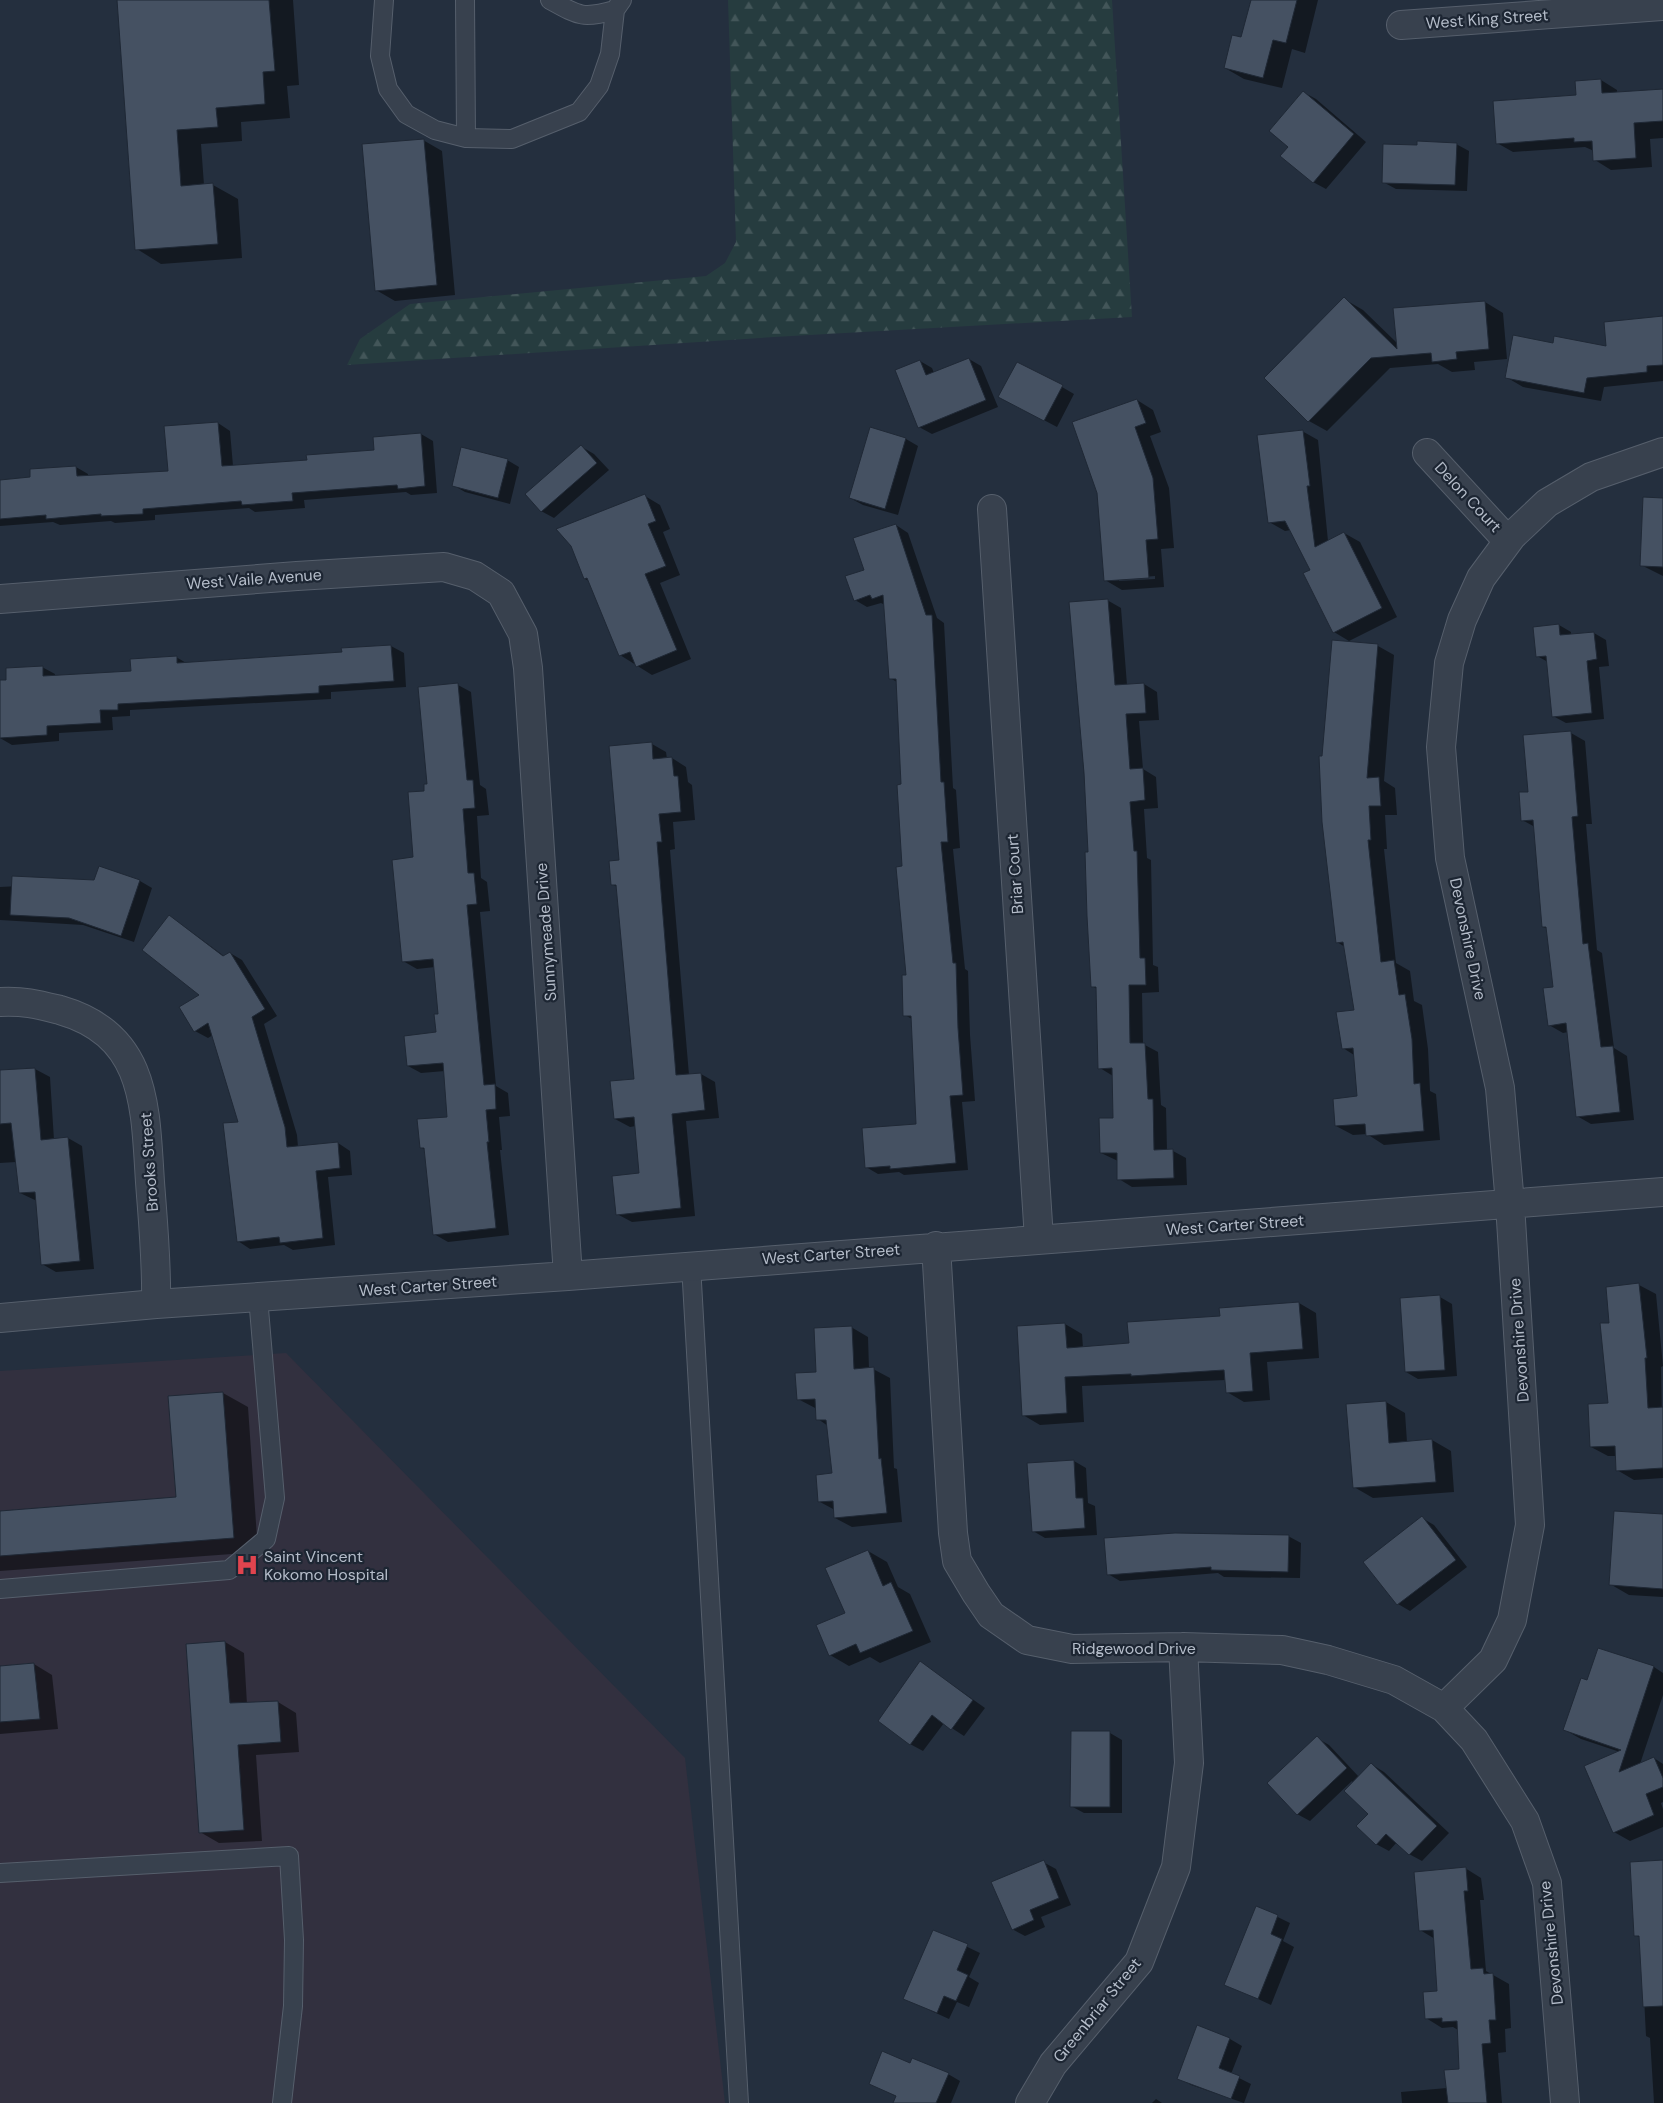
<svg xmlns="http://www.w3.org/2000/svg" width="1663" height="2103" font-family="'DM Sans',sans-serif">
<style>
.medical{fill:#32303f}
.forest{fill:url(#forest-firs)}
.shadow{fill:#0007;fill-rule:evenodd}
.building{fill:#455162;stroke:#1f2835}
.lines{fill:none;stroke-linecap:round;stroke-linejoin:round}
.lane-casing{stroke:#565f6c;stroke-width:20}
.street-casing{stroke:#565f6c;stroke-width:30}
.lane{stroke:#38414e;stroke-width:18}
.street{stroke:#38414e;stroke-width:28}
.labels{text-anchor:middle;dominant-baseline:central;stroke-width:4.5;stroke-linejoin:round;paint-order:stroke}
.street-label{font-size:16px;fill:#b4bcc9;stroke:#1d2633}
.poi-label{font-size:16px;fill:#b4bcc9;stroke:#1d2633;text-anchor:start}
</style>
<defs>
<pattern id="forest-firs" width="22" height="20" patternUnits="userSpaceOnUse" patternTransform="scale(1.25)"><rect width="22" height="20" fill="#263c3f"/><path d="M5 1l3.5 6h-7zM16 11l3.5 6h-7z" fill="#435659"/></pattern>
</defs>
<rect width="100%" height="100%" fill="#242f3e"/>
<!-- medical -->
<path class="medical" d="M286,1353L685,1758L725,2103H0V1371Z"/>
<!-- forest -->
<path class="forest" d="M728,0H1112L1132,317L774,337L347,365L360,339L410,304L706,276L725,263L736,242Z"/>
<!-- shadow -->
<path class="shadow" d="M118,0H293L299,85L287,86L290,118L241,122L242,141L201,144L204,185H213L238,199L242,258L161,264L137,249Z
M1252,0H1318L1305,53L1292,49L1282,88L1244,79L1225,68L1242,39Z
M1601,80L1617,90V93L1663,89V138L1650,139L1652,167L1611,170L1595,160L1594,151L1585,147L1513,152L1497,143Z
M1303,92L1316,99L1366,142L1326,189L1313,182L1290,147Z
M423,140L442,151L455,295L395,301L376,290Z
M1456,144L1469,151L1467,191L1396,189L1383,182L1418,146Z
M1344,299L1363,310L1397,343L1485,302L1503,313L1507,359L1474,362L1475,370L1452,372L1438,364L1390,368L1327,431L1309,421Z
M1663,317V381L1604,387L1601,401L1523,387L1506,377L1554,344L1607,348Z
M969,359L981,366L998,407L932,434L919,427L920,361L932,368L934,373Z
M1062,387L1074,394L1057,427L1012,403Z
M1137,400L1153,410L1161,432L1150,436L1169,488L1174,548L1161,549L1164,587L1122,590L1105,580L1099,493ZM1155,576V579L1119,581V579Z
M218,423L230,431L233,466L308,461L375,451L421,434L433,441L437,493L411,495L406,492L304,500L305,508L255,512L249,508L155,515V520L115,523L111,521L60,525L53,522L0,526V481L32,478L76,467L88,474V477L169,472Z
M871,428L906,439L918,446L898,515L863,505L850,498Z
M1302,431L1318,440L1328,541L1344,533L1360,542L1397,617L1349,641L1334,632L1312,570L1291,530L1285,531L1269,522Z
M582,447L594,454L609,470L554,518L541,511Z
M507,460L519,467L510,504L465,492L453,485Z
M645,496L660,505L670,529L663,532L680,575L660,583L691,659L652,675L620,655L589,581L585,579Z
M896,525L908,533L937,618L944,623L953,788L956,790L960,848L953,849L965,969L968,971L970,1035L975,1101L962,1102L968,1170L904,1175L899,1172L878,1174L866,1167L918,1125L912,1019L905,1015L908,976L903,786L897,682L890,678L885,605L881,603L867,607L855,600L865,571Z
M1663,531V576L1641,565Z
M1107,600L1121,608L1127,685L1144,684L1157,692L1159,720L1139,721L1143,769L1156,777L1158,808L1144,809L1147,858L1151,860L1153,965L1158,967L1159,992L1142,993L1143,1044L1158,1052L1161,1105L1166,1108L1167,1151H1173L1186,1158L1187,1185L1132,1187L1119,1179L1118,1161L1101,1153L1114,1119L1113,1076L1100,1068L1097,989L1092,986L1090,853L1071,604Z
M1559,625L1571,632V635L1594,633L1606,640L1609,666L1599,667L1604,719L1566,723L1553,716L1548,662L1537,656Z
M391,646L404,653L406,687L331,692V699L130,710V716L112,717L113,730L59,733V741L12,745L0,738V681H8L42,667L55,674V676L132,672L176,657L188,664L343,653V649Z
M1378,646L1394,655L1384,781L1395,788L1397,815H1385L1387,849H1384L1396,963L1410,971L1414,1001L1422,1005L1428,1049L1430,1091L1436,1094L1440,1140L1384,1145L1367,1134L1353,1135L1336,1126L1358,1098L1354,1055L1343,1048L1355,1011L1345,947L1337,942L1324,757Z
M458,685L471,692L480,785L486,789L489,815L477,816L481,878L487,882L490,911L480,912L496,1086L508,1093L510,1116L499,1117L502,1150H500L509,1235L448,1242L434,1234L425,1150L421,1147L449,1118L445,1071L421,1073L408,1066L438,1033L439,1015L435,967L417,969L403,961L414,859L425,792Z
M1571,733L1585,741L1592,824H1586L1597,950L1602,953L1614,1048L1627,1056L1634,1120L1591,1124L1577,1116L1568,1032L1563,1033L1549,1025L1555,988L1548,929L1543,927L1535,827L1522,820L1529,793Z
M652,744L666,752L667,759L672,758L686,767L688,782L692,785L695,820L673,822L675,849L670,850L689,1075L701,1074L715,1082L719,1118L686,1121L695,1216L632,1222L617,1214L640,1174L636,1126L630,1127L615,1119L636,1080L617,887L612,884L621,861Z
M99,868L140,881L152,888L134,942L83,925L0,920V887L95,882Z
M170,916L224,956L230,953L242,960L277,1016L264,1024L297,1135L298,1147L338,1143L350,1151L352,1175L328,1177L335,1245L293,1250L284,1245L250,1249L238,1241L240,1123L213,1035L208,1038L195,1031L201,995Z
M35,1069L50,1077L54,1140L68,1138L82,1146L94,1269L56,1272L42,1264L37,1201L20,1193L16,1162L0,1163V1071Z
M1639,1285L1656,1294L1663,1366L1661,1367L1663,1478L1634,1480L1617,1470L1616,1456H1608L1591,1447L1609,1404Z
M1440,1297L1452,1304L1457,1376L1418,1379L1406,1372Z
M1299,1303L1316,1313L1319,1358L1267,1362L1270,1400L1244,1402L1227,1392L1226,1380L1082,1386L1084,1422L1040,1425L1023,1415L1065,1324L1082,1334L1083,1348L1130,1345L1221,1318Z
M851,1327L868,1337L869,1369H873L890,1378L894,1468L897,1469L902,1522L852,1527L835,1518V1510L820,1502L834,1474L828,1426L818,1419L817,1409L798,1399Z
M223,1393L248,1407L258,1552L0,1571V1512L177,1498Z
M1386,1402L1405,1413L1407,1442L1432,1440L1451,1451L1454,1492L1373,1498L1354,1487Z
M1074,1461L1086,1468L1088,1503L1095,1506L1097,1535L1045,1538L1033,1531Z
M1663,1515V1597L1629,1595L1610,1584Z
M1422,1518L1434,1525L1467,1567L1410,1611L1398,1604Z
M1288,1536L1301,1543L1300,1578L1224,1577L1218,1573L1120,1581L1108,1574Z
M868,1551L887,1562L898,1587L910,1594L931,1642L880,1663L870,1657L849,1666L830,1655Z
M225,1642L244,1653L247,1704L278,1702L296,1713L299,1752L256,1755L262,1841L219,1843L200,1832Z
M920,1662L985,1708L964,1736L944,1723L923,1751L910,1744Z
M34,1664L52,1675L58,1729L0,1734V1667Z
M1654,1667L1663,1673V1695L1640,1764L1654,1758L1663,1764V1802L1661,1803L1663,1809V1827L1630,1841L1614,1832L1620,1752L1581,1739L1565,1730L1588,1682Z
M1110,1733L1122,1740V1813H1084L1071,1806Z
M1317,1738L1329,1745L1359,1777L1371,1764L1384,1772L1449,1833L1422,1861L1409,1854L1397,1842L1389,1851L1376,1844L1370,1814L1352,1781L1310,1821L1297,1814Z
M1663,1861V2103H1654L1650,2038L1646,2036L1641,1938L1635,1935Z
M1043,1862L1056,1869L1071,1905L1041,1917L1045,1927L1025,1936L1012,1929Z
M1465,1868L1481,1878L1484,1900H1480L1486,1971L1509,1984L1511,2028L1505,2029L1506,2052L1498,2053L1502,2103H1402L1401,2092L1447,2088L1460,2070L1458,2030L1453,2027L1442,2028L1426,2018L1439,1992L1435,1939L1420,1930Z
M1257,1907L1290,1923L1283,1941L1294,1947L1271,2005L1226,1984Z
M934,1931L980,1953L969,1977L979,1983L969,2007L957,2002L949,2019L905,1999Z
M1230,2039L1242,2046L1231,2074L1251,2084L1244,2103L1191,2085L1179,2078Z
M910,2065L948,2074L960,2081L951,2103H894L897,2097L870,2083Z
M1156,2099L1162,2103H1152Z"/>
<!-- building -->
<path class="building" d="M117,0H269L275,71L263,72L265,104L216,108L218,127L177,130L181,186L213,183L218,244L135,250Z
M1251,0H1297L1286,43L1273,40L1263,78L1224,68L1232,35L1241,37Z
M1601,79L1602,93L1663,89V121L1634,123L1636,158L1593,161L1592,141L1574,142V138L1496,144L1493,101L1576,95L1575,81Z
M1303,91L1354,134L1313,183L1280,156L1288,147L1269,131Z
M424,139L437,285L375,291L362,144Z
M1417,141L1457,143L1455,185L1382,183L1383,144L1417,145Z
M1344,297L1397,349L1393,308L1485,301L1489,349L1456,352L1457,359L1432,362L1431,353L1371,358L1308,422L1264,378Z
M1663,316V365L1647,366V372L1587,378L1584,393L1505,378L1513,335L1553,343L1554,336L1606,346L1604,322Z
M969,358L986,400L918,428L895,370L920,360L926,375Z
M1017,362L1063,385L1044,421L998,397Z
M1137,399L1146,423L1135,427L1153,478L1158,539L1146,540L1149,578L1104,581L1097,493L1072,422Z
M218,422L222,466L307,460L306,455L374,450L373,437L421,433L425,486L398,489L397,485L292,493L293,501L242,505L241,501L143,509V514L101,516V514L46,519V515L0,519V480L30,477V469L76,466L77,476L168,471L164,426Z
M870,427L906,438L885,509L849,498Z
M1303,430L1310,486H1307L1315,547L1344,532L1382,608L1333,633L1303,573L1310,570L1285,521L1268,523L1257,435Z
M581,445L597,463L541,512L525,494Z
M461,447L508,459L498,498L452,486Z
M645,494L656,521L648,524L666,566L645,574L677,650L636,667L630,652L619,656L587,578L584,579L571,546L556,529Z
M1643,497L1663,498V567L1640,566Z
M896,524L926,615H932L941,782H944L948,842H941L953,963H956L958,1028L963,1095L950,1096L956,1163L890,1169V1166L865,1168L862,1128L916,1124L911,1016H903L902,975H906L896,867L902,866L897,785L901,784L896,679H889L883,595L872,599L870,595L854,601L845,576L864,570L853,538Z
M1108,599L1115,685L1144,683L1146,713L1126,714L1130,769L1143,768L1145,800L1130,802L1134,851H1137L1140,958H1145L1146,985H1129L1130,1043H1145L1148,1099H1153L1154,1150L1173,1149L1174,1178L1117,1180V1153H1100L1099,1118H1113L1112,1068L1098,1069L1096,987H1091L1087,916L1085,852H1088L1084,773L1069,602Z
M1559,624L1560,635L1594,632L1597,659L1587,661L1592,713L1552,717L1546,656L1536,657L1533,627Z
M1332,640L1378,644L1367,778L1379,777L1381,806H1369L1371,840H1368L1381,962L1394,960L1399,995L1405,994L1412,1039L1414,1084L1420,1083L1424,1131L1366,1136L1365,1124L1335,1126L1333,1099L1357,1096L1353,1048L1342,1049L1336,1012L1354,1010L1343,942L1336,943L1322,822L1319,756H1322Z
M391,645L394,681L319,686V693L118,704V710H100L101,723L47,726V735L0,738V680H6V668L43,666V676L131,671L130,659L177,656V663L342,652L341,648Z
M458,683L467,780H473L475,808L463,809L468,873H474L477,904L467,905L484,1085L495,1084L496,1109L486,1110L489,1142H487L496,1228L433,1235L424,1148H420L417,1119L447,1117L443,1063L407,1066L404,1036L436,1032L434,1014H438L433,959L402,962L392,860L413,857L408,792L424,791V784H427L418,687Z
M1571,731L1578,816L1572,817L1583,944L1588,943L1601,1047L1613,1046L1620,1112L1576,1117L1566,1023L1548,1026L1543,988L1553,987L1546,927H1542L1533,820L1521,821L1519,792H1528L1523,735Z
M652,742L653,759L672,757L674,776H678L681,812L659,814L662,842H657L676,1075L701,1073L705,1110L672,1114L681,1208L616,1215L612,1176L639,1173L634,1117L614,1119L610,1081L634,1079L616,885H611L609,861L619,860L609,746Z
M99,866L140,880L121,936L69,918L10,915L12,876L94,880Z
M169,915L223,956L230,952L265,1009L252,1017L285,1127L287,1147L338,1142L340,1168L316,1171L323,1238L280,1243L279,1237L237,1242L223,1123L238,1122L208,1023L194,1032L179,1007L199,995L142,950Z
M35,1068L41,1140L68,1137L80,1261L41,1265L35,1192L19,1193L11,1123L0,1124V1070Z
M1639,1283L1647,1358H1645L1648,1408L1663,1407V1468L1616,1471L1615,1446L1590,1447L1588,1404L1608,1403L1600,1323H1609L1606,1287Z
M1440,1295L1445,1370L1405,1372L1400,1298Z
M1299,1302L1303,1349L1250,1353L1253,1391L1226,1393L1224,1370L1131,1376V1374L1065,1377L1067,1413L1022,1416L1017,1326L1065,1323L1067,1348L1129,1343L1127,1322L1220,1316L1219,1308Z
M852,1326L854,1369L874,1367L879,1459L881,1458L887,1513L834,1518L833,1501L818,1502L816,1475L832,1473L826,1420H816L815,1399L797,1400L795,1373L816,1372L814,1328Z
M223,1392L234,1538L0,1556V1511L176,1497L168,1396Z
M1386,1401L1389,1443L1432,1439L1436,1482L1353,1488L1346,1404Z
M1074,1460L1076,1498H1083L1085,1528L1032,1532L1027,1463Z
M1614,1511L1663,1514V1589L1609,1585Z
M1422,1516L1456,1560L1397,1605L1363,1562Z
M1175,1533L1289,1535L1288,1572L1211,1570V1567L1107,1575L1104,1538Z
M868,1550L883,1586L891,1582L913,1631L860,1653L856,1644L829,1656L816,1625L845,1613L825,1568Z
M225,1641L230,1703L278,1701L281,1742L238,1745L244,1830L199,1833L186,1644Z
M1598,1648L1654,1666L1619,1772L1654,1757L1663,1778V1787L1646,1794L1654,1815L1613,1833L1584,1766L1621,1750L1563,1730L1581,1678L1587,1680Z
M920,1661L973,1700L951,1730L932,1715L910,1745L878,1721Z
M34,1663L40,1719L0,1722V1666Z
M1071,1731H1110V1807H1070Z
M1317,1736L1347,1768L1297,1815L1267,1783Z
M1371,1763L1437,1826L1409,1855L1386,1834L1376,1845L1356,1826L1368,1814L1344,1791Z
M1044,1860L1059,1898L1030,1910L1034,1920L1012,1930L991,1882Z
M1663,1860V2006L1643,2007L1639,1936H1634L1630,1862Z
M1466,1867L1468,1891H1464L1471,1969L1483,1968L1484,1974L1493,1973L1496,2020H1489L1491,2043L1482,2044L1487,2103H1448L1444,2070L1459,2069L1457,2021L1442,2022V2018L1425,2019L1423,1992L1437,1991L1433,1930L1419,1931L1414,1872Z
M1256,1906L1278,1915L1271,1934L1282,1939L1258,1999L1224,1985Z
M933,1930L968,1944L957,1970L968,1975L956,2001L944,1996L937,2013L903,1999Z
M1197,2025L1230,2038L1219,2068L1240,2076L1231,2099L1177,2079Z
M882,2051L910,2063L912,2058L949,2073L936,2103H893L896,2096L869,2084Z"/>
<g class="lines">
<defs>
<path id="lane" d="M384,0L380,56L388,89L406,114L435,130L466,138L512,139L579,112L599,86L610,54L615,10L622,0
M465,0L466,138
M550,0C579,16 583,19 615,10
M691,1265L739,2103
M0,1589L229,1570L266,1539L275,1498L258,1297
M0,1873L289,1856L294,1940L293,2006L282,2103"/>
<path id="street" d="M1401,25L1663,6
M1427,453L1508,541
M992,509L1039,1239
M0,599L297,576L444,567L475,576L501,593L523,634L528,668L568,1276
M0,1002C25,1001 36,1004 60,1010C147,1035 145,1106 150,1182C153,1223 157,1263 156,1304
M936,1246L953,1533L957,1561L976,1593L991,1615L1027,1640L1072,1649L1183,1647L1282,1650L1328,1660L1394,1680L1444,1708L1474,1740L1525,1821L1547,1883L1565,2103
M0,1318L156,1304L568,1276L1663,1192
M1444,1708L1493,1660L1512,1620L1530,1525L1510,1204L1500,1088L1450,858L1441,747L1449,663L1462,620L1481,578L1512,536L1547,503L1591,477L1663,452
M1030,2103L1053,2064L1139,1962L1176,1867L1189,1763L1183,1647"/>
</defs>
<!-- lane casing -->
<use href="#lane" class="lane-casing"/>
<!-- street casing -->
<use href="#street" class="street-casing"/>
<!-- lane -->
<use href="#lane" class="lane"/>
<!-- street -->
<use href="#street" class="street"/>
</g>
<!-- icons -->
<defs>
<symbol id="hospital-bare" viewBox="-9 -9 18 18"><path d="M-5-5h3v3.5h4V-5h3V5h-3V1.5h-4V5h-3Z" fill="#e0444e" stroke="#1d2633" stroke-width="2.5" paint-order="stroke"/></symbol>
</defs>
<g fill-rule="evenodd">
<use href="#hospital-bare" x="231" y="1549" width="32" height="32"/>
</g>
<g class="labels">
<!-- street labels -->
<g class="street-label">
<text transform="translate(1487 19) rotate(-4)">West King Street</text>
<text transform="translate(1468 497) rotate(47)">Delon Court</text>
<text transform="translate(254 579) rotate(-4)">West Vaile Avenue</text>
<text transform="translate(1015 874) rotate(-94)">Briar Court</text>
<text transform="translate(546 932) rotate(-94)">Sunnymeade Drive</text>
<text transform="translate(1468 939) rotate(78)">Devonshire Drive</text>
<text transform="translate(149 1162) rotate(-94)">Brooks Street</text>
<text transform="translate(1235 1225) rotate(-4)">West Carter Street</text>
<text transform="translate(831 1254) rotate(-4)">West Carter Street</text>
<text transform="translate(428 1286) rotate(-4)">West Carter Street</text>
<text transform="translate(1519 1340) rotate(-94)">Devonshire Drive</text>
<text x="1134" y="1648">Ridgewood Drive</text>
<text transform="translate(1551 1943) rotate(-96)">Devonshire Drive</text>
<text transform="translate(1097 2010) rotate(-51)">Greenbriar Street</text>
</g>
<!-- poi labels -->
<g class="poi-label">
<text x="264" y="1556">Saint Vincent<tspan x="264" dy="18">Kokomo Hospital</tspan></text>
</g>
</g>
</svg>
